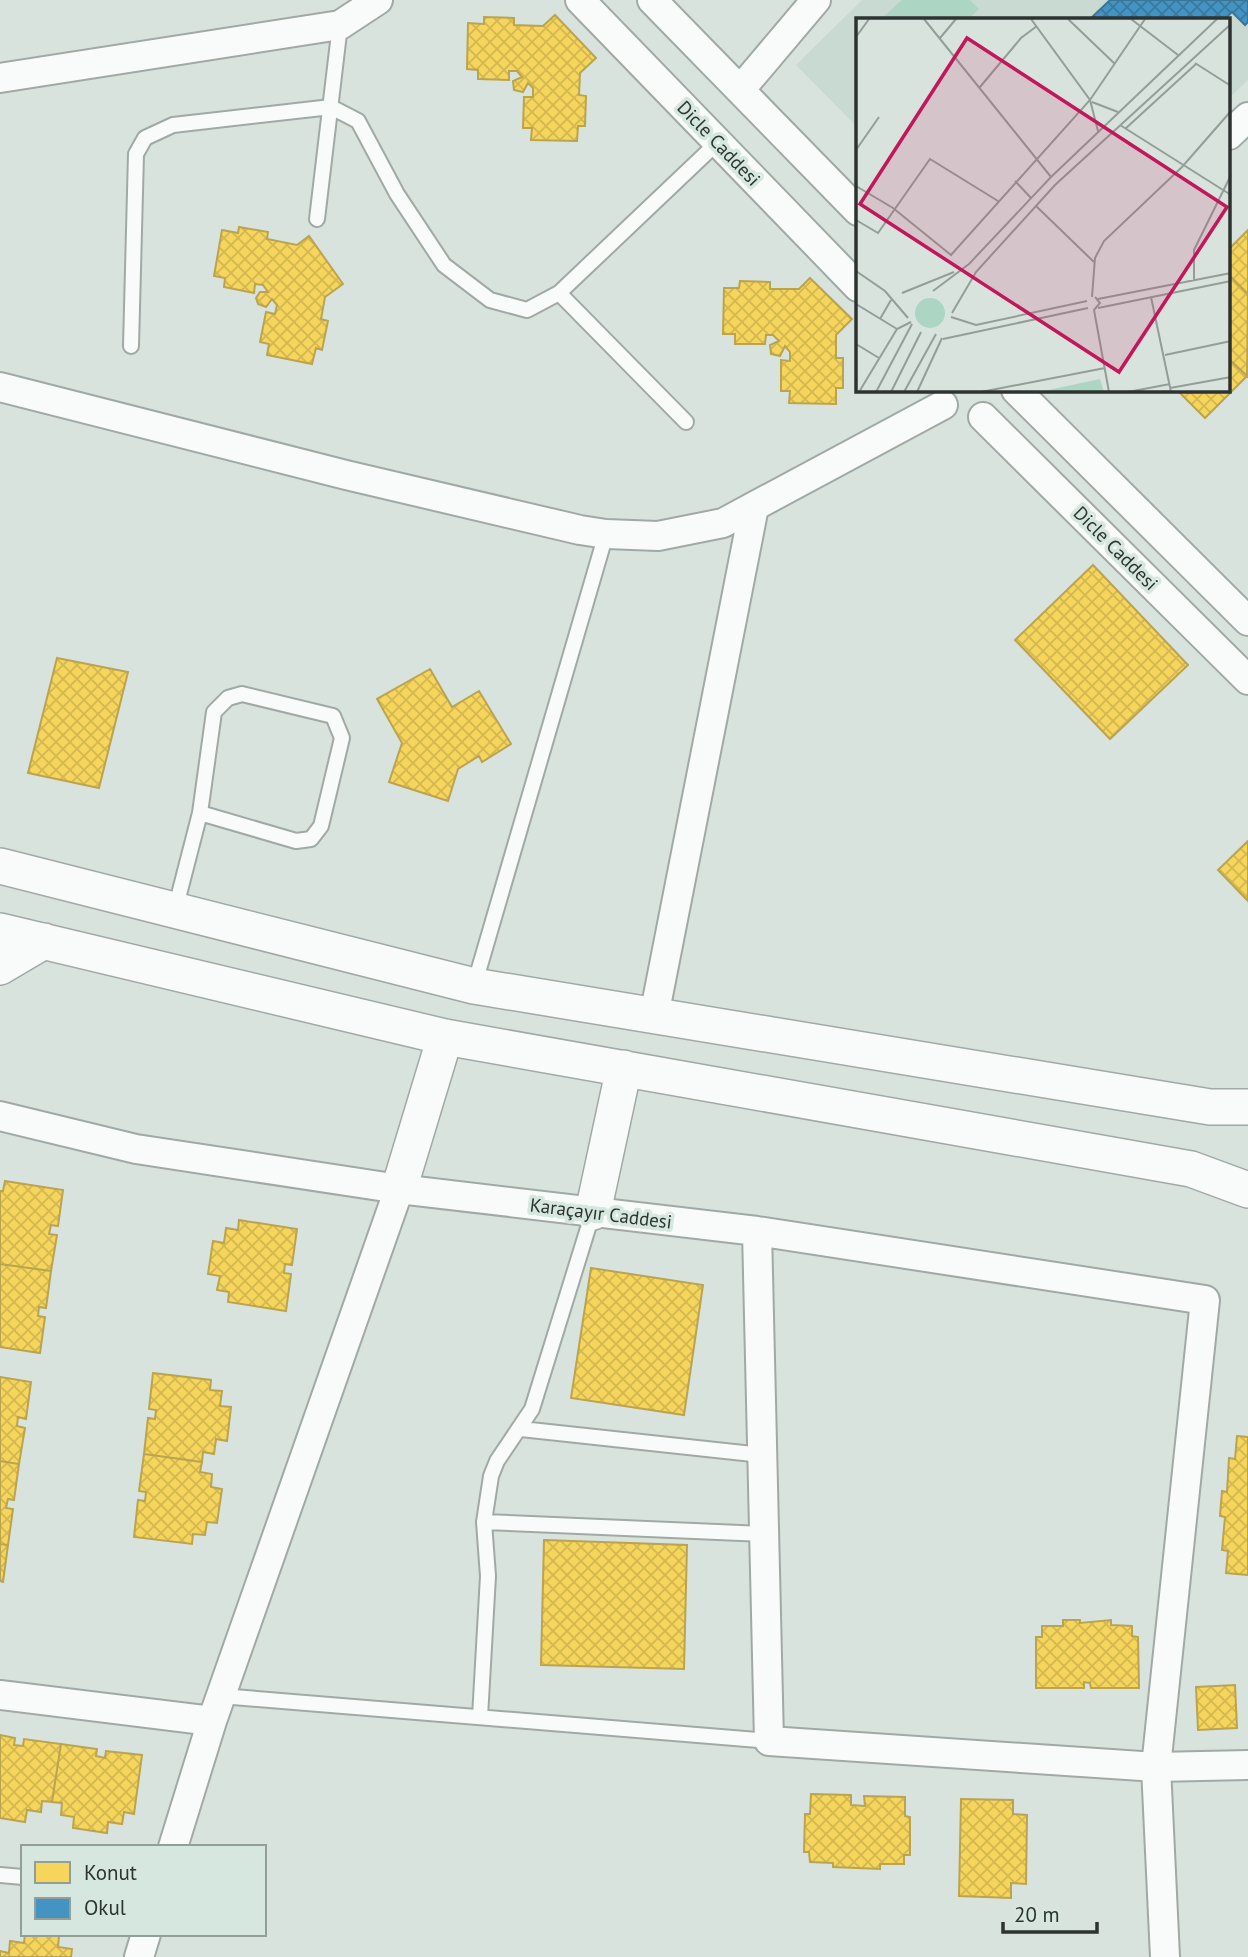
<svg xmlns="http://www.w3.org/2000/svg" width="1248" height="1957" font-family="'PT Sans',sans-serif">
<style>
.built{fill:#c8dad1}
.pitch{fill:#add5c4}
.homes{fill:url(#homes-cross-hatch);stroke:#baa44f;stroke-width:2}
.schools{fill:url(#schools-cross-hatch);stroke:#3c7697;stroke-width:2}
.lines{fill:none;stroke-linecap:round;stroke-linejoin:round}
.service-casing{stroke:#a1a9a5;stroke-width:18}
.minor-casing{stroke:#a1a9a5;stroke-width:32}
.tertiary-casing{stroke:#a1a9a5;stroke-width:38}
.service{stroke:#f9fbfa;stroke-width:14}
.minor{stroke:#f9fbfa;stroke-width:28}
.tertiary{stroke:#f9fbfa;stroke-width:35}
.labels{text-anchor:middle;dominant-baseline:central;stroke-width:7;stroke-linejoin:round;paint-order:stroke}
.street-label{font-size:19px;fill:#2d3330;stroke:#d5e7df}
.inset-road{fill:none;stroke:#949d98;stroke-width:2}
.view{fill:#c2185b;fill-opacity:0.15;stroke:#c2185b;stroke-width:3.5}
.inset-edge{fill:none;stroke:#2d3330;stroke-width:3.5}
</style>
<defs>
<pattern id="homes-cross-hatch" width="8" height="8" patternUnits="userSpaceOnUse" patternTransform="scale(1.75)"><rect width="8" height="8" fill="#f6d55c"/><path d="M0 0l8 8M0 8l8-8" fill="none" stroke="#d3b750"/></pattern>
<pattern id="schools-cross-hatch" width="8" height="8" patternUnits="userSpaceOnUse" patternTransform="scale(1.75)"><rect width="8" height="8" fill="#4393c3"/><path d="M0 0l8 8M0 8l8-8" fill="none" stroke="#38799f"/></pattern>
</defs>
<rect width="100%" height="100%" fill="#d9e3de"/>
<!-- built -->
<path class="built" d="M862,0H1248V80L1229,98V19H858V128L796,65Z"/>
<!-- pitch -->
<path class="pitch" d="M902,0H970L979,9L968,19H881Z"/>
<!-- homes -->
<path class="homes" d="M555,15L596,58L580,73L579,95L586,96L585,126H578L577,141L531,140L532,128H523L524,97H533V88L528,83L523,92L514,90L513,81L522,77L517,71H509V80L478,79V70L467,69L468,23L484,24V17L514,18V25L543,26Z
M239,227L268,232L267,239L297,245L309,236L343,284L325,297L321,319L328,321L322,350L316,348L312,364L267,355L269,344L260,342L266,312L275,314L277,305L272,299L266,307L258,304L256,298L260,292H268L263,285L255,284L254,293L224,287L225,278L214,276L222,230L238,233Z
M1248,230V294L1229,275V249Z
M1229,275L1248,294L1247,376L1229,359Z
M810,278L852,319L836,335V358H843V388H836V404L789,403L790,391H781V360L790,361V352L785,346L780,356L771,354L770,345L779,341L773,335H766L765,344H735V334H723L724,288H739L740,281L770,282V289H799Z
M1229,359L1247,376L1205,418L1177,390H1229Z
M1093,565L1188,665L1110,739L1015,640Z
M57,658L128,672L99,788L28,773Z
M430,669L452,707L479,691L511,744L482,762L479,756L458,769L448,801L389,782L402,743L377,699Z
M1248,841V901L1218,870Z
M5,1181L63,1190L58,1226L51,1225L49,1234L57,1235L51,1271L0,1264V1191H3Z
M239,1220L297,1229L292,1265L285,1264L284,1273L291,1274L286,1311L228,1302L229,1292L217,1290L220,1276L208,1274L213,1241L224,1243L226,1228L238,1230Z
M0,1264L51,1271L46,1308L39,1307L38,1316L45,1317L40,1353L0,1347Z
M591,1268L703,1285L684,1415L571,1398Z
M153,1373L211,1380L210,1390L222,1391L220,1406L231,1407L227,1441L216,1439L214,1454L203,1452L202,1462L144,1454L148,1418L155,1419L156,1410L149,1409Z
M0,1377L31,1382L26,1419L18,1417L17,1426L25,1428L19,1464L0,1461Z
M1237,1436L1248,1437V1575L1226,1573L1228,1551L1222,1550L1225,1517L1220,1516L1222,1491L1227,1492L1229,1458L1235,1459Z
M144,1454L202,1462L200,1472L212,1474L211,1487L222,1489L217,1523L207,1522L205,1535L193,1534L192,1544L134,1537L138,1500L145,1501L146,1492L139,1491Z
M0,1461L19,1464L14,1500L8,1499L6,1508L13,1509L8,1545L0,1544Z
M544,1540L687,1545L684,1669L541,1665Z
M0,1544L8,1545L3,1582L0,1581Z
M1063,1620H1080V1623L1111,1620V1625L1132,1626V1636L1138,1637L1139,1688H1091L1090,1683L1084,1682V1688H1036V1637H1042V1626H1063Z
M1235,1685L1237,1728L1198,1730L1196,1687Z
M0,1735L15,1738L14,1745L23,1746L24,1739L61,1744L52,1802L42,1801L41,1812L27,1810L25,1822L0,1818Z
M61,1744L97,1749L96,1756L105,1758L106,1751L142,1755L134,1814L124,1812L122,1824L108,1822L107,1833L73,1828L74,1817L61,1815L62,1803L52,1802Z
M811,1794L851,1795V1805L865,1806L864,1796L905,1797V1816L910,1817V1855H904V1864H880V1869L833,1867V1863L810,1862L809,1852H804L805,1814H810Z
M961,1799L1013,1800V1814L1027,1815L1026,1884L1011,1883V1898L959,1896Z
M25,1934L59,1936L58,1947L72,1949L71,1957H0V1951L9,1953L10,1941L24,1943Z"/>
<!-- schools -->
<path class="schools" d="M1110,0H1248V22L1245,25L1232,12L1225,19H1090Z"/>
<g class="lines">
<defs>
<path id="service" d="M317,219L340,25
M559,293L686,422
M131,346L136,154L145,138L173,125L331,107L358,121L397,194L444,265L490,300L527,310L559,293L718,142
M175,910L200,813L214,712L228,698L242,694L333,716L342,738L321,826L311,839L296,841L200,813
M474,986L606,534
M521,1429L762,1455
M484,1522L764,1534
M221,1696L769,1741
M480,1717L488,1576L484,1522L491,1476L497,1461L532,1409L593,1212
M0,1875L23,1877"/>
<path id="minor" d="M580,0L858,287
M652,0L858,211
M0,78L340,25L378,0
M740,90L816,0
M1229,135L1248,117
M0,387L346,475L580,530L606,534L658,536L723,523L943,405
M1016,390L1248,621
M983,417L1248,680
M654,1016L754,507
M0,1116L136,1149L399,1189L757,1231L1205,1300L1156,1767L1165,1957
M757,1231L769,1741L1156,1767L1248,1765
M0,1695L212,1721
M173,1847L212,1721L399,1189
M139,1957L146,1934"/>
<path id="tertiary" d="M0,866L474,986L1210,1107H1248
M0,931L445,1037L1191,1169L1248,1190
M0,967L44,941
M399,1189L445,1037
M593,1212L624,1068"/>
</defs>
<!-- service casing -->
<use href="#service" class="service-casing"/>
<!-- minor casing -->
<use href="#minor" class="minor-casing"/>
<!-- tertiary casing -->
<use href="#tertiary" class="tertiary-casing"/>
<!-- service -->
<use href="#service" class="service"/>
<!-- minor -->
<use href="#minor" class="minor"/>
<!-- tertiary -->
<use href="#tertiary" class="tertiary"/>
</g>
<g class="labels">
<!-- street labels -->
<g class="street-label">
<text transform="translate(719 143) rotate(46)">Dicle Caddesi</text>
<text transform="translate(1116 548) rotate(45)">Dicle Caddesi</text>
<text transform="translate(601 1213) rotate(7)">Karaçayır Caddesi</text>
</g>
</g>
<!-- overview -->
<g transform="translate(856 18)">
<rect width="374" height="374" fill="#d9e3de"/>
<path d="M59 295a15 15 0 1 1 30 0a15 15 0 1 1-30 0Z" fill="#add5c4"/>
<path d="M244,361L248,374H183Z" fill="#add5c4"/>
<path class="inset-road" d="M68,1L195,159M175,1L234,82L242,113M212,1L259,46M275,1L322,37M0,19L13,1M84,20L100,1M339,45L375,68M124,69L165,20L181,8M236,84L262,94M264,107L375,177M269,111L340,46M0,132L23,99M159,163L175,180M0,168L37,190L95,237L234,82L289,1M180,188L239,245M0,202L22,215L74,141L142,183M0,253L29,273L52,300M338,262V232L375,157M77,273L113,246L195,159L361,1M46,275L98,254M236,279L239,240L248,223L326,149L375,93M239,279L244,285L238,292L253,374M295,279L315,374M242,281L375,255M0,286L41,311M242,290L375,263M96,295L120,254L199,167L375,6M95,299L120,307L231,283M24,301L35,282M87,321L232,290M0,326L23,340M309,337L375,323M314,370L375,359M3,374L41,311L55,304M20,374L56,306M35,374L65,314M48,374L80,316M61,374L86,320M125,374L249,350M272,374L314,366"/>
<path class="view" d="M111,20L371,189L263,354L4,186Z"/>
<rect width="374" height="374" class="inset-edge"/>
</g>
<!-- legend -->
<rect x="21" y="1845" width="245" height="91" fill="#d5e7df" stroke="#929f99" stroke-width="2"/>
<rect x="35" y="1862" width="35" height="21" fill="#f6d55c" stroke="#929f99" stroke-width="2"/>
<text x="84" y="1880" font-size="21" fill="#2d3330">Konut</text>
<rect x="35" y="1898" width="35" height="21" fill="#4393c3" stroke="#929f99" stroke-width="2"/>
<text x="84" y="1915" font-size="21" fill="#2d3330">Okul</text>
<!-- scale -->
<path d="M1003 1922v10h94v-10" fill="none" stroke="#2d3330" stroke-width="3.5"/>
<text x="1014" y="1922" font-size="21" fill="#2d3330" stroke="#d5e7df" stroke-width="5" paint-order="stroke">20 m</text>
</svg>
